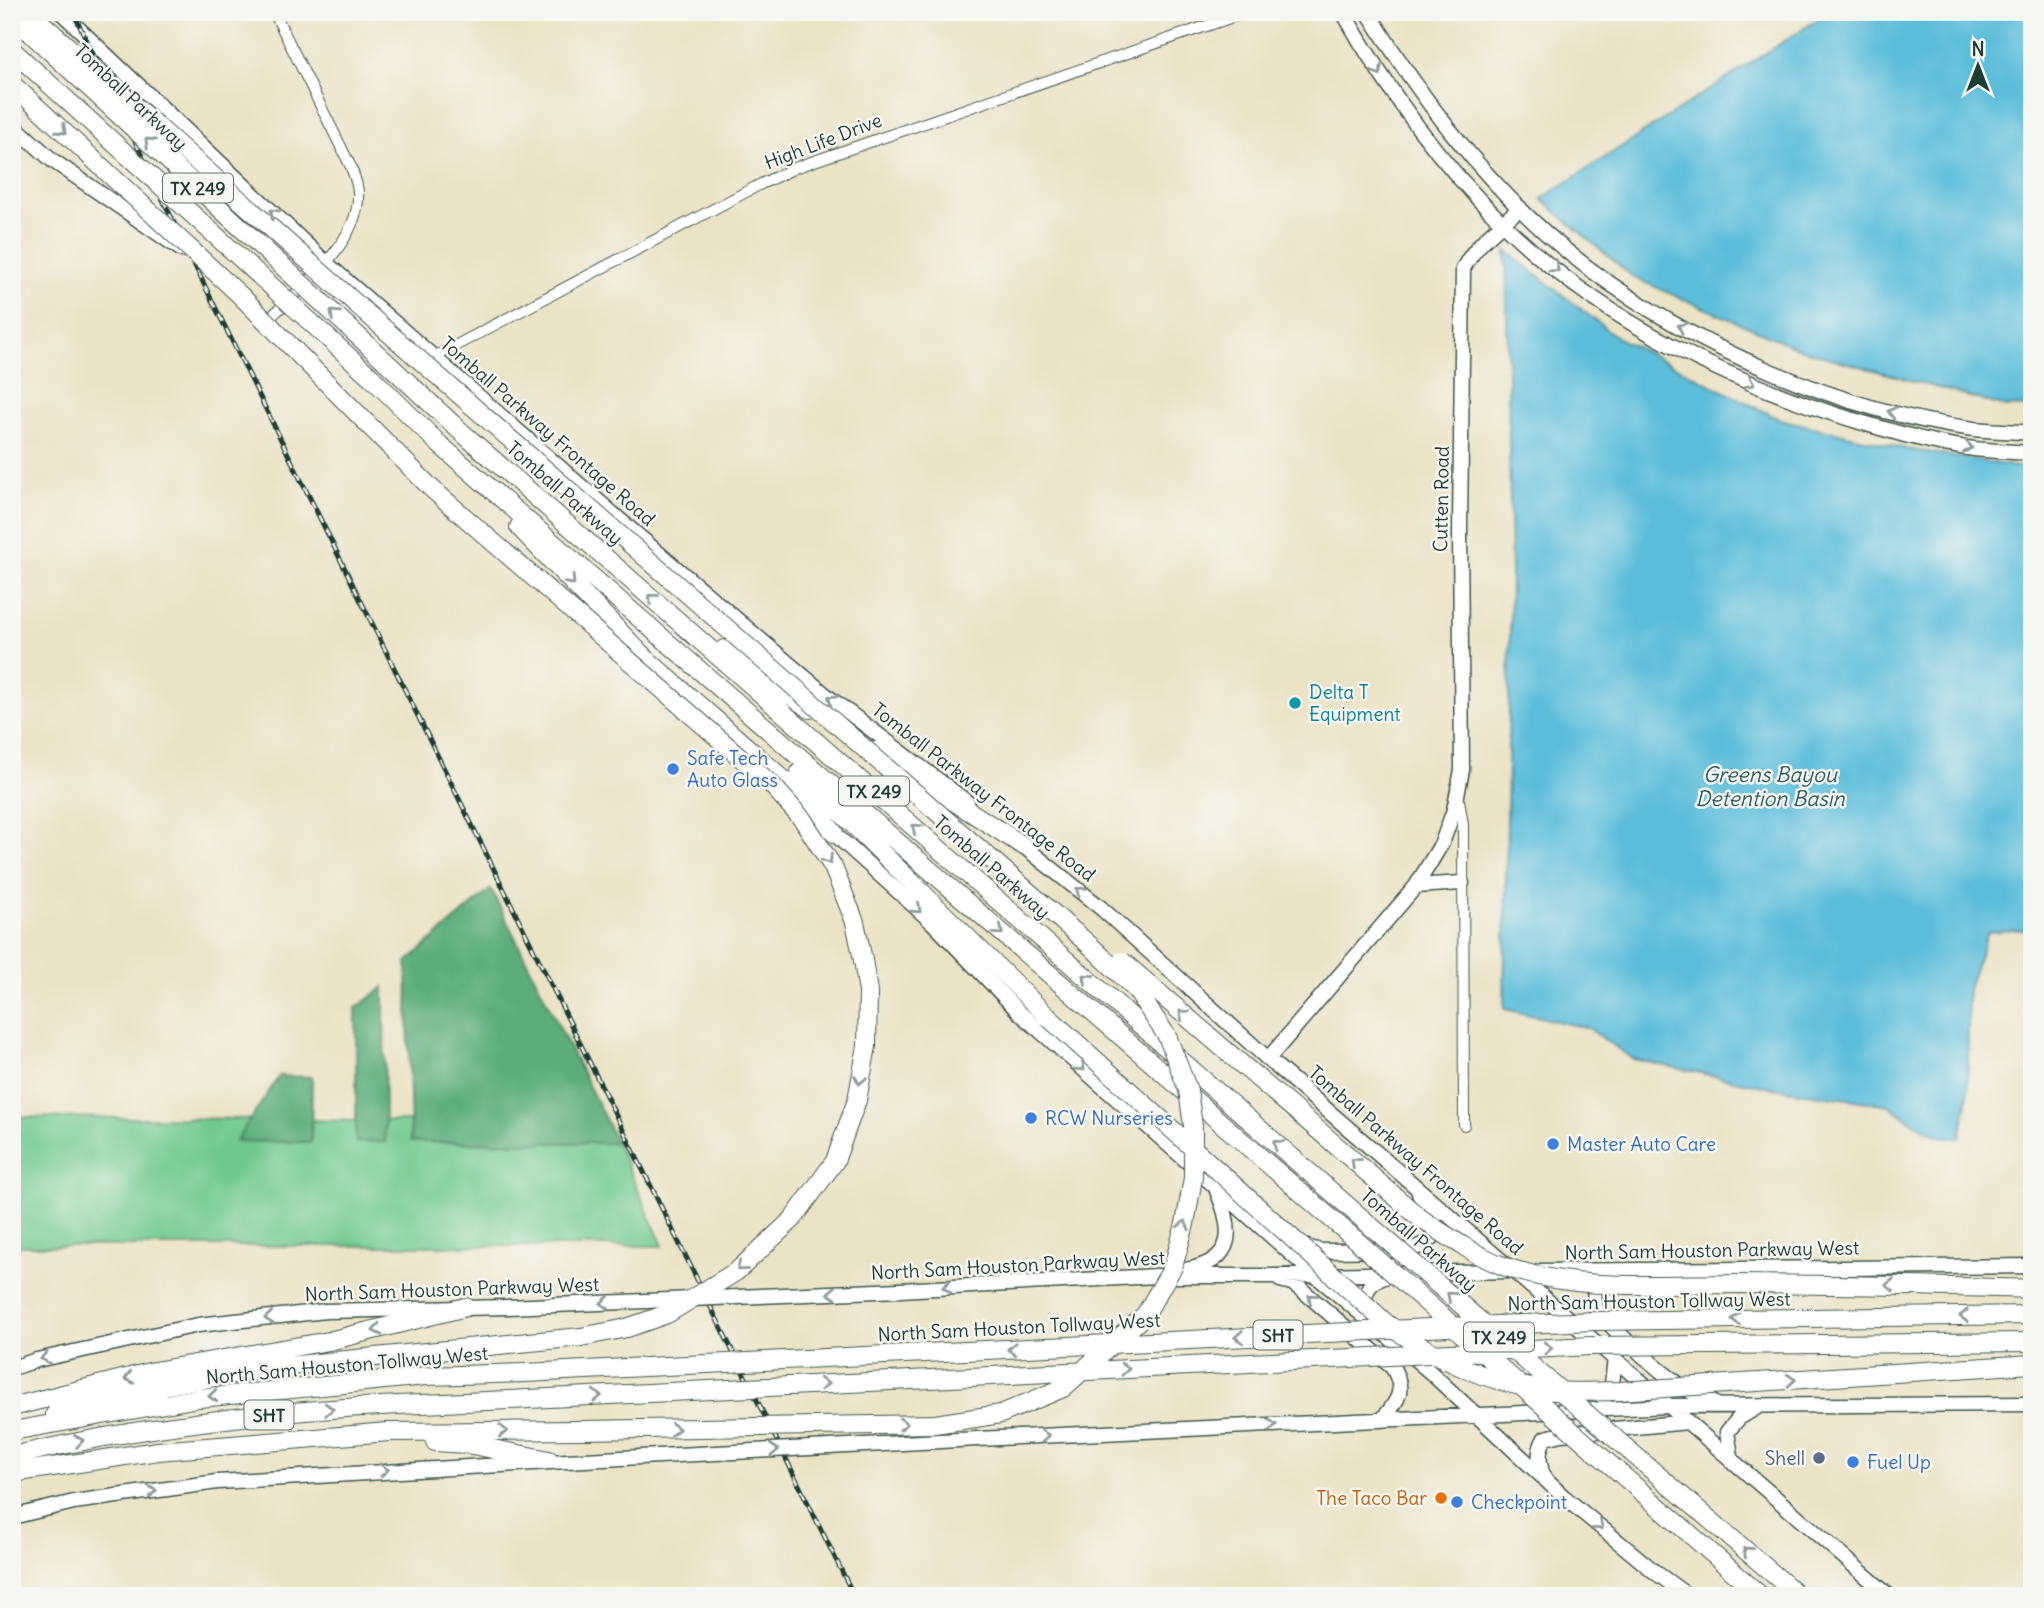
<svg xmlns="http://www.w3.org/2000/svg" width="2044" height="1608" font-family="Delius,sans-serif">
<style>
.green{fill:#71c98f;stroke:#488362;stroke-width:2}
.forest{fill:#5cad7a;stroke:#3e7557;stroke-width:2}
.water{fill:#5cbdda;stroke:#3e7d87;stroke-width:2}
.lines{fill:none;stroke-linecap:round;stroke-linejoin:round}
.street-casing{stroke:#3e564a;stroke-width:12}
.secondary-casing{stroke:#3e564a;stroke-width:17}
.highway-casing{stroke:#3e564a;stroke-width:20}
.street{stroke:#fff;stroke-width:10}
.secondary{stroke:#fff;stroke-width:14}
.highway{stroke:#fff;stroke-width:18}
.rail-casing{stroke:#1f3d34;stroke-width:5}
.rail{stroke:#f6f6f2;stroke-width:2.5;stroke-dasharray:8;stroke-linecap:butt}
.secondary-bridge-casing{stroke:#3e564a;stroke-width:17;stroke-linecap:butt}
.highway-bridge-casing{stroke:#3e564a;stroke-width:20;stroke-linecap:butt}
.secondary-bridge{stroke:#fff;stroke-width:14}
.highway-bridge{stroke:#fff;stroke-width:18}
.oneway{stroke:#8f9e9a}
.culture-dot{fill:#0f9aa8;stroke:#f6f6f2;stroke-width:2.5}
.shop-dot{fill:#3f7fe0;stroke:#f6f6f2;stroke-width:2.5}
.service-dot{fill:#5c6f8a;stroke:#f6f6f2;stroke-width:2.5}
.food-dot{fill:#e8710a;stroke:#f6f6f2;stroke-width:2.5}
.labels{text-anchor:middle;dominant-baseline:central;stroke-width:5;stroke-linejoin:round;paint-order:stroke}
.shield{fill:#f6f6f2;stroke:#60746d;stroke-width:2}
.shield-label{font-size:18px;font-weight:bold;fill:#1f3d34}
.street-label{font-size:19px;fill:#1f3d34;stroke:#f6f6f2}
.culture-label{font-size:19px;fill:#0d838f;stroke:#f6f6f2;text-anchor:start}
.shop-label{font-size:19px;fill:#366cbe;stroke:#f6f6f2;text-anchor:start}
.service-label{font-size:19px;fill:#4e5e75;stroke:#f6f6f2;text-anchor:end}
.food-label{font-size:19px;fill:#c56008;stroke:#f6f6f2;text-anchor:end}
.water-label{font-size:21px;font-style:italic;fill:#2e5d5e;stroke:#f6f6f2}
</style>
<rect width="100%" height="100%" fill="#f6f6f2"/>
<filter id="ink" filterUnits="userSpaceOnUse"><feTurbulence type="fractalNoise" baseFrequency=".0143" numOctaves="2"/><feDisplacementMap in="SourceGraphic" scale="14" xChannelSelector="R" yChannelSelector="G"/><feConvolveMatrix kernelMatrix="1 2 1 2 8 2 1 2 1" color-interpolation-filters="sRGB"/></filter>
<filter id="wash" filterUnits="userSpaceOnUse"><feTurbulence type="fractalNoise" baseFrequency=".00686" numOctaves="4" result="noise"/><feDisplacementMap in="SourceGraphic" scale="28" xChannelSelector="R" yChannelSelector="G"/><feGaussianBlur stdDeviation="1.57" result="paint"/><feColorMatrix in="noise" values="0 0 0 0 0 0 0 0 0 0 0 0 0 0 0 0 0 1.4 0 .05"/><feComposite in="paint" operator="in"/></filter>
<g filter="url(#wash)">
<rect width="100%" height="100%" fill="#ebe3c5"/>
<!-- green -->
<path class="green" d="M12,1117L252,1119L237,1141L310,1142L311,1120L356,1121V1142H385V1121H410L411,1142L617,1143L663,1246H12Z"/>
<!-- forest -->
<path class="forest" d="M491,889L617,1143L411,1142L407,962Z
M384,987L385,1142H356V1008Z
M279,1076L312,1077L311,1142L236,1141Z"/>
<!-- water -->
<path class="water" d="M1829,12H2032V406L2006,407L1802,350L1634,278L1541,199Z
M1506,251L1618,338L1779,419L1907,449L2032,469V929L1988,932L1968,988V1096L1960,1138L1938,1136L1912,1122L1889,1105L1773,1088L1633,1059L1588,1028L1504,1009L1511,572Z"/>
</g>
<g filter="url(#ink)">
<g class="lines">
<defs>
<path id="street" d="M271,317C301,287 356,245 358,199C359,188 355,178 351,167L274,12
M434,357L761,184L797,167L1247,12
M1459,800L1463,825L1464,1125"/>
<path id="secondary" d="M61,12L326,263L629,528L827,696L967,802
M1343,12C1386,88 1439,162 1502,223C1600,320 1730,383 1860,422C1897,433 1935,444 1974,449C1993,451 2012,452 2032,453
M1368,12C1426,107 1497,199 1587,267C1692,346 1843,412 1974,429C1993,431 2013,431 2032,433
M12,124L52,160L182,250
M828,828L933,923L1020,1013L1315,1275L1429,1371L1564,1497L1655,1572L1688,1596
M1016,840L1101,908L1268,1059L1889,1596
M1416,886L1462,883
M1268,1059L1416,886L1442,843L1454,810L1462,770L1460,530L1463,269C1475,244 1499,227 1520,208
M1304,1246L1320,1251L1410,1250L1425,1244L1434,1236L1437,1228L1434,1218L1419,1194
M1186,1270C1236,1261 1234,1230 1217,1191
M1540,1271L2032,1266
M1604,1276C1593,1289 1592,1298 1598,1314C1634,1346 1668,1385 1714,1403
M1280,1280L1292,1283L1302,1290L1393,1368C1406,1392 1398,1400 1382,1420
M900,1290L1156,1276H1269L1509,1271
M1366,1310C1362,1292 1369,1282 1387,1276
M12,1368L37,1360L198,1325L326,1311L508,1307
M1604,1399L1612,1384L1615,1358
M977,1439L1668,1406L2032,1404
M1732,1462L1727,1432L1739,1418L1759,1406
M1543,1477C1539,1461 1537,1452 1545,1438L1562,1434L1688,1422
M12,1517L74,1502L217,1482L584,1460"/>
<path id="highway" d="M384,360L458,429L1365,1221
M372,378L439,444L1350,1235
M519,527L644,657L808,801L834,833
M724,649L810,709
M875,751L1022,845
M800,772L1048,1017
M12,1407L154,1371L329,1341L466,1307
M55,1414L167,1385L269,1368L375,1357
M12,1431L199,1398L426,1376L525,1373
M435,1442L467,1444L549,1460
M1632,1453L1799,1596
M1598,1454L1761,1596
M12,1456C112,1433 215,1418 317,1410C387,1404 458,1403 529,1399
M12,1473L158,1451L388,1432L583,1430"/>
</defs>
<!-- street casing -->
<use href="#street" class="street-casing"/>
<!-- secondary casing -->
<use href="#secondary" class="secondary-casing"/>
<!-- highway casing -->
<use href="#highway" class="highway-casing"/>
<!-- street -->
<use href="#street" class="street"/>
<!-- secondary -->
<use href="#secondary" class="secondary"/>
<!-- highway -->
<use href="#highway" class="highway"/>
<defs>
<path id="rail" d="M73,12L189,254L854,1596"/>
</defs>
<!-- rail casing -->
<use href="#rail" class="rail-casing"/>
<!-- rail -->
<use href="#rail" class="rail"/>
<defs>
<path id="secondary-bridge" d="M508,1307L900,1290
M584,1460L977,1439"/>
<path id="highway-bridge" d="M29,12L398,341L1094,949L1136,990L1167,1036L1188,1090L1193,1126V1178L1185,1224L1173,1267L1145,1315L1063,1388L1001,1414L935,1424L583,1430
M12,16L384,360
M12,50L372,378
M12,84L241,296L431,488L771,784L803,820L833,867L855,922L863,960L868,992L867,1046L857,1100L835,1161L793,1219L737,1271L667,1314L627,1328L581,1337L375,1357
M1122,961L1420,1218C1447,1236 1473,1254 1503,1266C1575,1292 1659,1284 1735,1284C1834,1285 1933,1286 2032,1289
M1048,1017L1387,1324C1440,1361 1490,1385 1555,1391C1576,1393 1598,1391 1619,1391L2032,1364
M1365,1221L1632,1453
M1350,1235L1598,1454
M525,1373L1469,1326L1596,1321L2032,1315
M529,1399L1591,1346L2032,1342"/>
</defs>
<!-- secondary-bridge casing -->
<use href="#secondary-bridge" class="secondary-bridge-casing"/>
<!-- highway-bridge casing -->
<use href="#highway-bridge" class="highway-bridge-casing"/>
<!-- secondary-bridge -->
<use href="#secondary-bridge" class="secondary-bridge"/>
<!-- highway-bridge -->
<use href="#highway-bridge" class="highway-bridge"/>
</g>
<!-- one-way arrows -->
<defs><path id="oneway-chevron" d="M-2-3.5L2.5 0L-2 3.5" fill="none" stroke-width="1.6" stroke-linecap="round" stroke-linejoin="round" transform="scale(1.75)"/></defs>
<g class="oneway">
<use href="#oneway-chevron" transform="translate(1378 71) rotate(58)"/>
<use href="#oneway-chevron" transform="translate(62 130) rotate(43)"/>
<use href="#oneway-chevron" transform="translate(149 142) rotate(-137)"/>
<use href="#oneway-chevron" transform="translate(274 213) rotate(-136)"/>
<use href="#oneway-chevron" transform="translate(1555 268) rotate(39)"/>
<use href="#oneway-chevron" transform="translate(334 314) rotate(-137)"/>
<use href="#oneway-chevron" transform="translate(1682 327) rotate(-153)"/>
<use href="#oneway-chevron" transform="translate(1750 383) rotate(26)"/>
<use href="#oneway-chevron" transform="translate(1892 412) rotate(-166)"/>
<use href="#oneway-chevron" transform="translate(1968 447) rotate(9)"/>
<use href="#oneway-chevron" transform="translate(571 581) rotate(46)"/>
<use href="#oneway-chevron" transform="translate(652 598) rotate(-139)"/>
<use href="#oneway-chevron" transform="translate(832 699) rotate(-142)"/>
<use href="#oneway-chevron" transform="translate(916 828) rotate(-139)"/>
<use href="#oneway-chevron" transform="translate(828 860) rotate(59)"/>
<use href="#oneway-chevron" transform="translate(1080 891) rotate(-142)"/>
<use href="#oneway-chevron" transform="translate(917 909) rotate(42)"/>
<use href="#oneway-chevron" transform="translate(999 931) rotate(41)"/>
<use href="#oneway-chevron" transform="translate(1087 978) rotate(-139)"/>
<use href="#oneway-chevron" transform="translate(1183 1014) rotate(-139)"/>
<use href="#oneway-chevron" transform="translate(1081 1067) rotate(42)"/>
<use href="#oneway-chevron" transform="translate(860 1080) rotate(100)"/>
<use href="#oneway-chevron" transform="translate(1277 1144) rotate(-139)"/>
<use href="#oneway-chevron" transform="translate(1355 1162) rotate(-139)"/>
<use href="#oneway-chevron" transform="translate(1184 1225) rotate(-77)"/>
<use href="#oneway-chevron" transform="translate(741 1267) rotate(140)"/>
<use href="#oneway-chevron" transform="translate(1890 1285) rotate(-180)"/>
<use href="#oneway-chevron" transform="translate(947 1287) rotate(177)"/>
<use href="#oneway-chevron" transform="translate(832 1293) rotate(178)"/>
<use href="#oneway-chevron" transform="translate(1451 1296) rotate(-139)"/>
<use href="#oneway-chevron" transform="translate(1312 1298) rotate(-139)"/>
<use href="#oneway-chevron" transform="translate(605 1303) rotate(178)"/>
<use href="#oneway-chevron" transform="translate(1964 1316) rotate(179)"/>
<use href="#oneway-chevron" transform="translate(269 1318) rotate(174)"/>
<use href="#oneway-chevron" transform="translate(1736 1319) rotate(179)"/>
<use href="#oneway-chevron" transform="translate(377 1330) rotate(166)"/>
<use href="#oneway-chevron" transform="translate(1239 1337) rotate(177)"/>
<use href="#oneway-chevron" transform="translate(1548 1348) rotate(-2)"/>
<use href="#oneway-chevron" transform="translate(1012 1349) rotate(177)"/>
<use href="#oneway-chevron" transform="translate(45 1358) rotate(167)"/>
<use href="#oneway-chevron" transform="translate(1125 1369) rotate(-3)"/>
<use href="#oneway-chevron" transform="translate(129 1378) rotate(166)"/>
<use href="#oneway-chevron" transform="translate(1791 1380) rotate(-4)"/>
<use href="#oneway-chevron" transform="translate(824 1384) rotate(-3)"/>
<use href="#oneway-chevron" transform="translate(213 1396) rotate(175)"/>
<use href="#oneway-chevron" transform="translate(597 1396) rotate(-3)"/>
<use href="#oneway-chevron" transform="translate(329 1409) rotate(-3)"/>
<use href="#oneway-chevron" transform="translate(903 1424) rotate(-1)"/>
<use href="#oneway-chevron" transform="translate(1272 1425) rotate(-3)"/>
<use href="#oneway-chevron" transform="translate(675 1429) rotate(-1)"/>
<use href="#oneway-chevron" transform="translate(503 1431)"/>
<use href="#oneway-chevron" transform="translate(1045 1436) rotate(-3)"/>
<use href="#oneway-chevron" transform="translate(79 1441) rotate(-9)"/>
<use href="#oneway-chevron" transform="translate(774 1450) rotate(-3)"/>
<use href="#oneway-chevron" transform="translate(384 1470) rotate(-3)"/>
<use href="#oneway-chevron" transform="translate(152 1491) rotate(-8)"/>
<use href="#oneway-chevron" transform="translate(1599 1526) rotate(40)"/>
<use href="#oneway-chevron" transform="translate(1747 1551) rotate(-139)"/>
</g>
</g>
<!-- markers -->
<circle class="culture-dot" cx="1295" cy="703" r="7"/>
<g class="shop-dot">
<circle cx="673" cy="769" r="7"/>
<circle cx="1031" cy="1118" r="7"/>
<circle cx="1553" cy="1144" r="7"/>
<circle cx="1853" cy="1462" r="7"/>
<circle cx="1457" cy="1502" r="7"/>
</g>
<circle class="service-dot" cx="1819" cy="1458" r="7"/>
<circle class="food-dot" cx="1441" cy="1498" r="7"/>
<g class="labels">
<!-- shield labels -->
<g class="shield">
<rect x="163" y="173.5" width="70" height="29" rx="5"/>
<rect x="839" y="776.5" width="70" height="29" rx="5"/>
<rect x="1253.5" y="1320.5" width="49" height="29" rx="5"/>
<rect x="1464" y="1322.5" width="70" height="29" rx="5"/>
<rect x="244.5" y="1400.5" width="49" height="29" rx="5"/>
</g>
<g class="shield-label">
<text x="198" y="188">TX 249</text>
<text x="874" y="791">TX 249</text>
<text x="1278" y="1335">SHT</text>
<text x="1499" y="1337">TX 249</text>
<text x="269" y="1415">SHT</text>
</g>
<!-- street labels -->
<g class="street-label">
<text transform="translate(131 97) rotate(43)">Tomball Parkway</text>
<text transform="translate(823 141) rotate(-21)">High Life Drive</text>
<text transform="translate(548 431) rotate(41)">Tomball Parkway Frontage Road</text>
<text transform="translate(565 493) rotate(41)">Tomball Parkway</text>
<text transform="translate(1441 499) rotate(-89)">Cutten Road</text>
<text transform="translate(984 792) rotate(38)">Tomball Parkway Frontage Road</text>
<text transform="translate(992 867) rotate(41)">Tomball Parkway</text>
<text transform="translate(1416 1160) rotate(41)">Tomball Parkway Frontage Road</text>
<text transform="translate(1419 1240) rotate(41)">Tomball Parkway</text>
<text transform="translate(1712 1250) rotate(-1)">North Sam Houston Parkway West</text>
<text transform="translate(1018 1265) rotate(-3)">North Sam Houston Parkway West</text>
<text transform="translate(452 1289) rotate(-2)">North Sam Houston Parkway West</text>
<text transform="translate(1649 1301) rotate(-1)">North Sam Houston Tollway West</text>
<text transform="translate(1019 1327) rotate(-3)">North Sam Houston Tollway West</text>
<text transform="translate(347 1365) rotate(-5)">North Sam Houston Tollway West</text>
</g>
<!-- culture labels -->
<g class="culture-label">
<text x="1309" y="692">Delta T<tspan x="1309" dy="22">Equipment</tspan></text>
</g>
<!-- shop labels -->
<g class="shop-label">
<text x="687" y="758">Safe Tech<tspan x="687" dy="22">Auto Glass</tspan></text>
<text x="1045" y="1118">RCW Nurseries</text>
<text x="1567" y="1144">Master Auto Care</text>
<text x="1867" y="1462">Fuel Up</text>
<text x="1471" y="1502">Checkpoint</text>
</g>
<!-- service labels -->
<g class="service-label">
<text x="1805" y="1458">Shell</text>
</g>
<!-- food labels -->
<g class="food-label">
<text x="1427" y="1498">The Taco Bar</text>
</g>
<!-- water labels -->
<g class="water-label">
<text x="1770" y="774">Greens Bayou<tspan x="1770" dy="24">Detention Basin</tspan></text>
</g>
</g>
<!-- margin -->
<rect width="2044" height="1608" fill="none" stroke="#f6f6f2" stroke-width="42"/>
<!-- north arrow -->
<g transform="translate(1978 66)" stroke="#f6f6f2" stroke-width="5" paint-order="stroke">
<path d="M0-5L12 26L0 18L-12 26Z" fill="#1f3d34"/>
<text y="-10" font-size="19" font-weight="bold" text-anchor="middle" fill="#1f3d34">N</text>
</g>
</svg>
